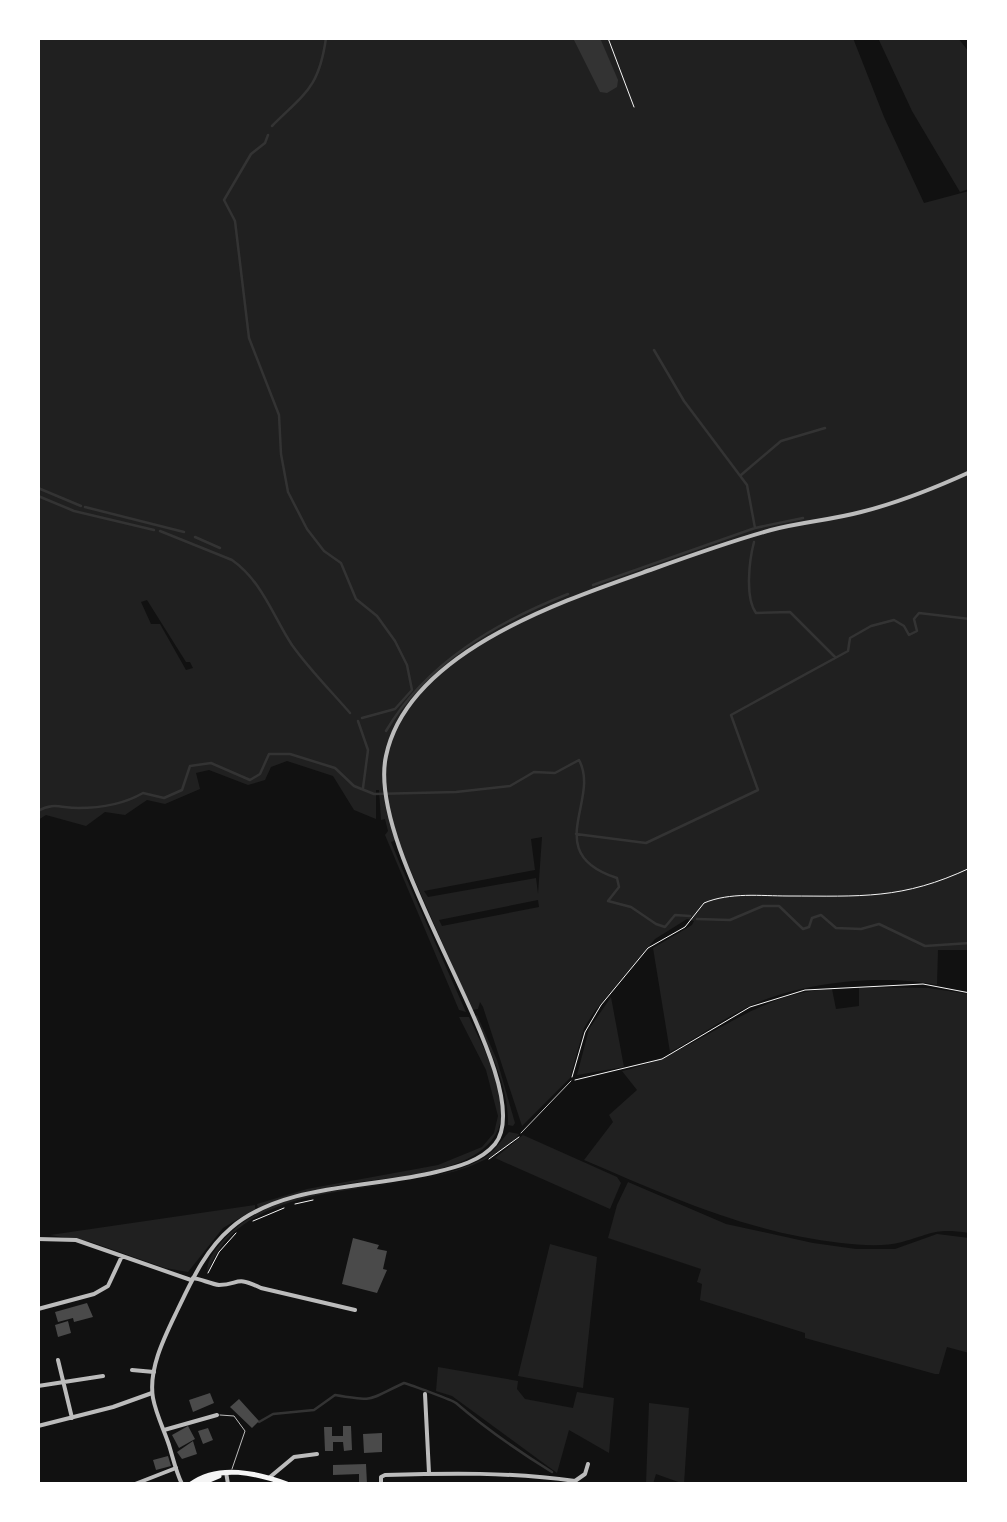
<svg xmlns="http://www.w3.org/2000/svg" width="1007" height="1522" font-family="'Archivo Narrow',sans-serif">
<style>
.green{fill:#202020;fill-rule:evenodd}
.water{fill:#333}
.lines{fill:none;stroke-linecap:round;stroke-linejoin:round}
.stream{stroke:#333;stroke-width:2.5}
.building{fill:#4a4a4a}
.path{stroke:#f5f5f5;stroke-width:1}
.service{stroke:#bcbcbc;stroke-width:1}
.minor{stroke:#bcbcbc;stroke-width:4}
.tertiary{stroke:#bcbcbc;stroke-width:4}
.secondary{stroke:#f5f5f5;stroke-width:5}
</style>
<rect width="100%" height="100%" fill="#111"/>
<!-- green -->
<path class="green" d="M38,38H853L884,117L924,203L969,191L970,950H938L937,985C883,974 803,982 752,1005C723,1018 698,1038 670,1052L653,948L692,925L694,921L687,919L655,939L594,1012L584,1028L570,1078L522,1126L483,1007L480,1002L478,1009L472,1010L397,840L391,842L400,864L466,1012L459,1010L385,835L388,831L385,819L381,820L379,790H376V819L354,810L333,776L287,761L271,767L265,780L248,785L209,770L196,773L200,789L165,804L147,800L125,815L105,812L86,826L46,815L38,820ZM147,600L186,662H190L193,668L186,670L160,624H151L141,602ZM542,837L538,894L536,878L428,897L424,891L535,870L531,839ZM538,900L539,907L442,926L439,920Z
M878,38H958L969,52V189L960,192L912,111Z
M859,987L928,988L969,994V1233C935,1228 934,1233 902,1242C884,1247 860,1245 841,1243C749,1233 668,1196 584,1160L613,1122L609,1115L637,1090L622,1071C699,1054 750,992 832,989L836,1009L859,1006Z
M611,997L624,1067L577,1075L589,1029Z
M477,1015L497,1060L515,1123L513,1126L508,1125C509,1087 490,1051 475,1017Z
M459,1017H469C482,1046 506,1086 501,1119C492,1177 385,1176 340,1185C311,1191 285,1198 258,1208L257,1204L307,1189L438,1165L482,1147L494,1133L498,1116L486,1070Z
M509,1132L519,1134C507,1151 487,1159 468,1167C397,1193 289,1181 232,1234C220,1245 214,1258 207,1272C207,1262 212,1253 219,1245C282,1168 402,1202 482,1159C494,1153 500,1141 509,1132Z
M523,1135L617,1177L621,1183L610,1209L495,1158Z
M628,1182L726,1224L813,1243L856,1249H895L937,1234L969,1238V1353L947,1347L939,1374H935L805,1338V1333L700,1300L702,1284L697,1282L701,1269L608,1238L617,1205Z
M255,1205V1209L223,1228L188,1272L165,1268L91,1242L50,1235Z
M550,1244L597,1257L583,1388L518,1376Z
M438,1367L518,1381L517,1389L525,1399L573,1408L577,1392L614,1398L609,1453L569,1430L557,1473L452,1396L436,1391Z
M649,1403L689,1408L684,1484L656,1474L653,1484H646Z"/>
<!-- water -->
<path class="water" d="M578,38H600L618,80L617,87L607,93L600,92L574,40Z"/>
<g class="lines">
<!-- stream -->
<path class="stream" d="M272,126C305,93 319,88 326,38
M268,135L265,143L251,154L224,200L235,221L249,338L279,415L281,454L288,492L307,529L324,551L341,563L356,599L377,616L395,641L407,665L412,690L395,709L362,718
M654,350L684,401L747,485L755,528
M741,475L781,441L825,428
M38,488L81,506
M38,496L74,511L154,530
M85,507L184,532
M160,531L232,560C262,581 273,616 292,645C309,669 331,691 350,713
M195,537L220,548
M754,542C749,561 745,598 756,613L790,612L835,657
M593,585L755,528L803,518
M358,721L368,750L363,788
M386,731C426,663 497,622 568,594
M38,811C53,802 61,808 78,808C100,808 124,804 143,793L164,798L182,790L190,766L211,763L250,780L260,774L269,754H290L335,768L354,786L374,794L456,792L510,786L534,772L555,773L579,760C601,800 540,853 617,878L619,887L608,901L631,907L656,924L665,927L675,915L690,916
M576,834L646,843L758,790L731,715L848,651L850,638L871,626L894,620L904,626L909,635L917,631L914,619L919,613L970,619
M697,919L730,920L763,906H779L803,929L809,927L812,918L821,915L836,928L861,929L879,924L925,946L970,943
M259,1422L273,1414L314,1410L335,1395C377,1402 367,1400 404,1383C411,1385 452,1400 456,1403C485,1428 518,1451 552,1472
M571,1483L574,1484"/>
</g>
<!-- building -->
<path class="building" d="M353,1238L379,1245L377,1249L387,1251L383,1269L387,1270L377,1293L342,1284Z
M87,1303L93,1317L74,1322L73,1318L58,1322L55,1312Z
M68,1321L71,1333L58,1337L55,1325Z
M210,1393L214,1403L193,1412L189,1400Z
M239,1399L259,1421L252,1428L230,1407Z
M188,1426L195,1439L179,1448L172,1435Z
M343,1426H351L352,1450L344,1451L343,1442H333V1451H325L324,1427H332V1436H343Z
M208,1428L213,1440L203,1444L198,1431Z
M382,1433V1452L364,1453L363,1434Z
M193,1441L197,1454L182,1459L177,1452Z
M168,1456L171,1466L156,1470L153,1460Z
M366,1464L367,1484H359V1474L333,1475V1465Z"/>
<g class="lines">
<!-- path -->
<path class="path" d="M608,38L634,107
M572,1077L585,1032L601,1005L648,948L685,927L704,903C730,892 761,896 788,896C861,896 902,900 970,868
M575,1080L662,1059L750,1007L805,990L923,984L970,993
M489,1159L519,1137
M295,1204L313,1200
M253,1221L284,1208
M208,1273L219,1252L236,1233"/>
<!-- service -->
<path class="service" d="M521,1133L571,1081
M220,1415L234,1416L245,1431L232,1469"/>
<!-- minor -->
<path class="minor" d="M38,1239L76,1240L191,1280
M193,1278C201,1279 211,1284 219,1285C240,1285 234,1275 261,1288L355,1310
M38,1309L94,1294L108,1286L122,1256
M58,1360L72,1418
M132,1370L154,1372
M38,1386L103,1376
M425,1394L429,1473
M38,1426L113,1407L152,1393
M164,1430L217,1415
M226,1472L228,1484
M270,1477L294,1457L317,1454
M135,1484L176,1468
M381,1484V1477L385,1475C449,1473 511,1472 575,1481L585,1474L588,1464"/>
<!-- tertiary -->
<path class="tertiary" d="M182,1484C176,1472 173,1458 169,1445C164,1430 156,1414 153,1398C148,1369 165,1336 177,1311C191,1282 205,1250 231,1228C283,1183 373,1188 436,1172C457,1167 481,1161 495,1144C543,1084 364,857 386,756C408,651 565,600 653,569C692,555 731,541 771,530C801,522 831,520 861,512C897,503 935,488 970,472"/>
<!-- secondary -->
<path class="secondary" d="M191,1484C219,1464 257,1473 287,1484
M200,1484L219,1476"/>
</g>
<!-- border -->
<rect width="1007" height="1522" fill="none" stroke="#ffffff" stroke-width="80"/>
</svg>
